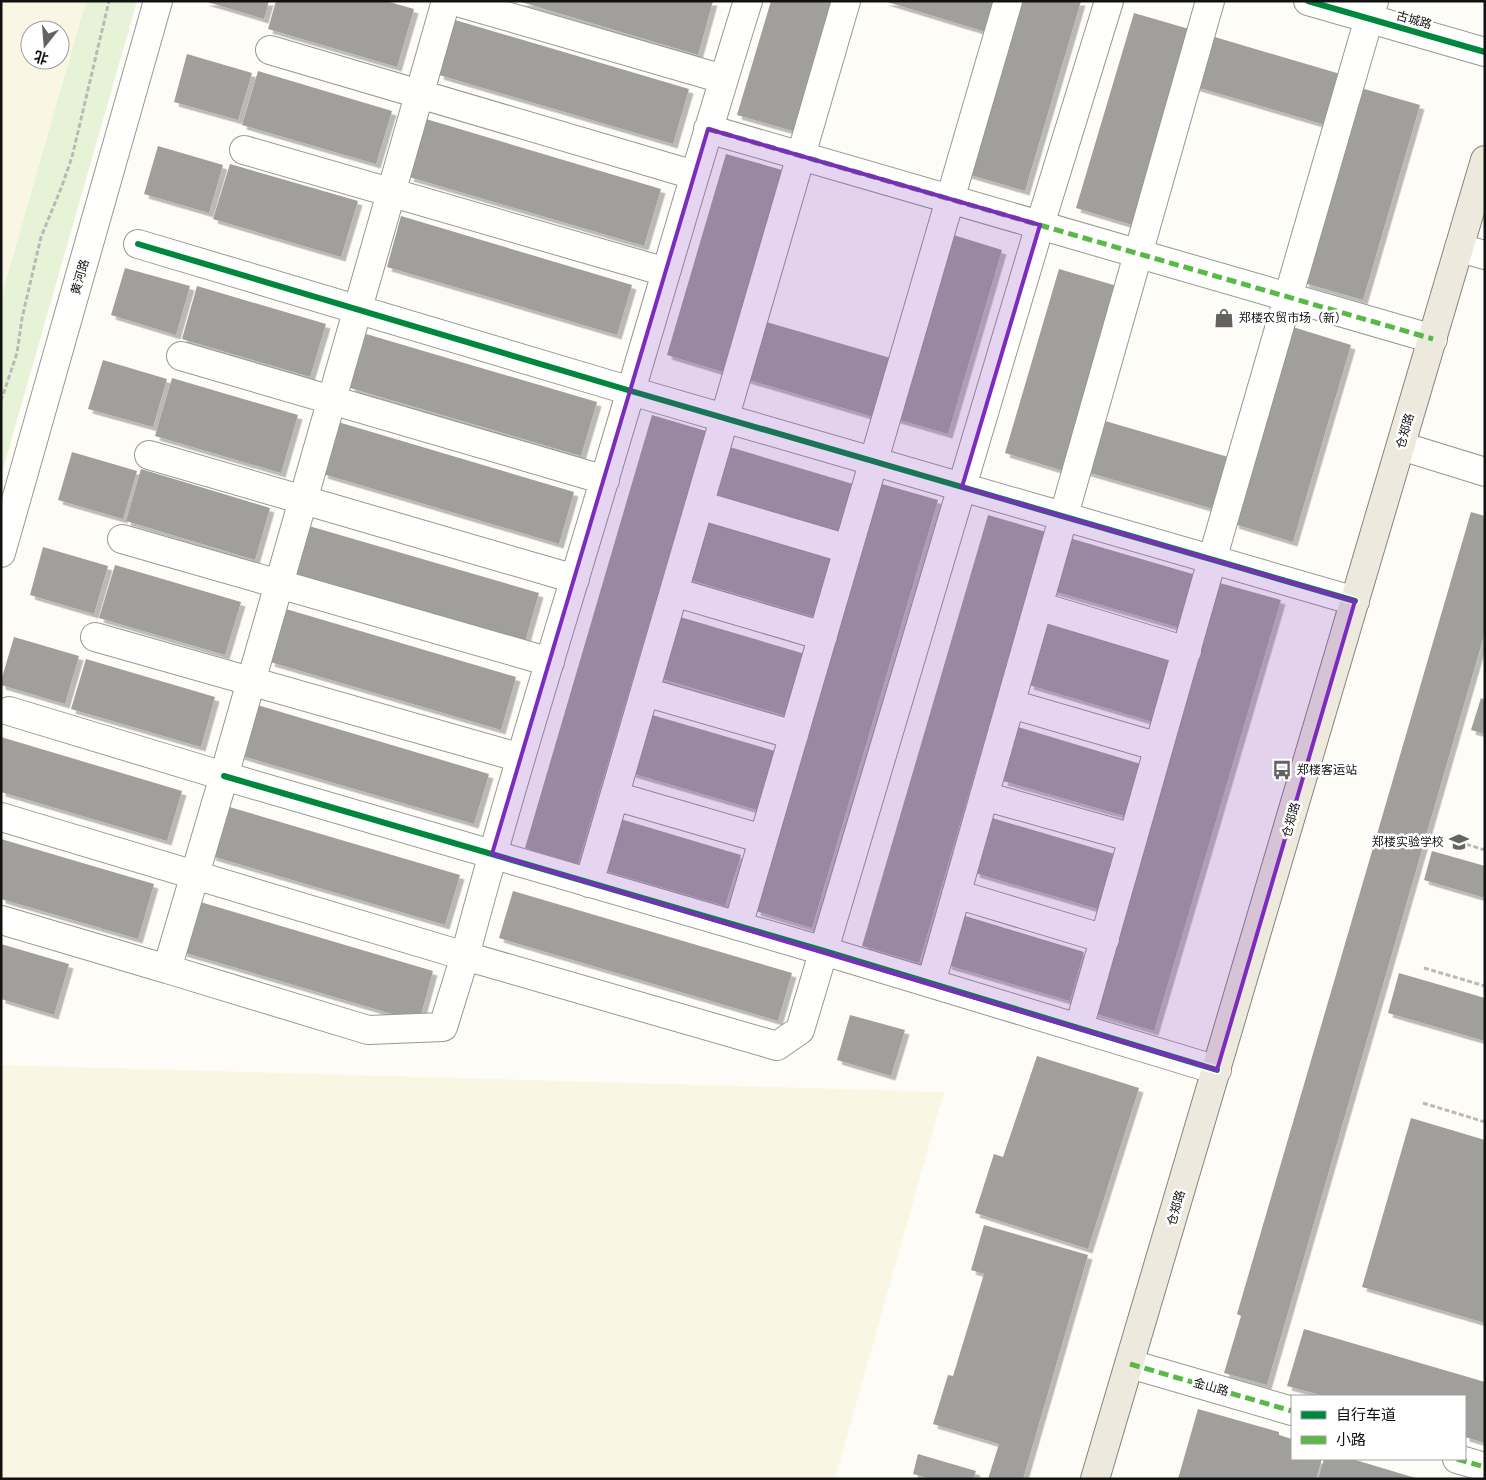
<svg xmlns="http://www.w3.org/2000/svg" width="1486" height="1480" font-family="Bitter,'Noto Sans SC',serif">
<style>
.farmland{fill:#f9f7e4;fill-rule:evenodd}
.green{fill:#e7f3d7}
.building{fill:#a19f9c;filter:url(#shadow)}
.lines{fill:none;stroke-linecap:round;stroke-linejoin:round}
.minor-casing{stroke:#979795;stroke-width:30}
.major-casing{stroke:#858482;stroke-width:30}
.path{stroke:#b9b9b8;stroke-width:3;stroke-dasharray:5 2.5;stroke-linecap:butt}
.minor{stroke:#fffffe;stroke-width:28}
.major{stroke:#ede9dc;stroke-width:28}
.quiet{stroke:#58b947;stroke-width:5;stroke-dasharray:10 5;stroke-linecap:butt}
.cycleway-casing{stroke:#fff;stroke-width:9}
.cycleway{stroke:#00873e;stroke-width:6}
.marked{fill:#7b2cbf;fill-opacity:0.2;stroke:#7b2cbf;stroke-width:4;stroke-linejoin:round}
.labels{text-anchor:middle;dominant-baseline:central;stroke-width:5;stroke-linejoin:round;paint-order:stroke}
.street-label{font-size:12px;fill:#111;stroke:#fff}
.poi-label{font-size:12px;fill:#111;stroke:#fff;text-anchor:start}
</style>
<defs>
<filter id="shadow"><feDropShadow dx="4.5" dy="4.5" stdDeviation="0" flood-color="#0004"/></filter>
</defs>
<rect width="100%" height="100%" fill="#fdfcf7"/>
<!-- farmland -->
<path class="farmland" d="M1,1H86L1,298ZM30,30H60V60H30Z
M1,1065L944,1092L835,1479H1Z"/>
<!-- green -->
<path class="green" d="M86,1H137L1,476V298Z"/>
<!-- building -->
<path class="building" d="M204,1H269L264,19Z
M276,1H386L414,9L397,67L268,29Z
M518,1H713L698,55Z
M771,1H831L793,131L737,115Z
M884,1H999L989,33Z
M1018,1H1081L1025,191L967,174Z
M1134,13L1189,29L1132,225L1076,208Z
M455,20L689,89L673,144L439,75Z
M1208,35L1347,76L1332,127L1193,86Z
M187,54L252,73L238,120L174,102Z
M258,71L392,111L376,164L242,125Z
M1361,88L1420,105L1363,300L1304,283Z
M426,119L661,189L644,246L409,177Z
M158,146L223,165L209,213L144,194Z
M726,154L782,170L723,372L667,355Z
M230,164L358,201L341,257L213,219Z
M401,216L632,285L617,335L387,267Z
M947,233L1002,250L948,434L893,418Z
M125,268L190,286L176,335L111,315Z
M1059,269L1117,286L1063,471L1005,453Z
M197,286L326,324L310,377L182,339Z
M756,319L894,359L877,418L739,377Z
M1293,327L1351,345L1293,542L1234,524Z
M366,334L597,402L581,456L350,388Z
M103,360L167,379L153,427L88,409Z
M172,378L298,415L281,473L155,436Z
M652,415L706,431L578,864L525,848Z
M1095,418L1235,459L1220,511L1080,470Z
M338,422L574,492L559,544L323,474Z
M723,445L853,484L837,536L708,497Z
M72,452L137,471L123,519L58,500Z
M141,469L270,508L255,560L126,521Z
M882,484L938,500L812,928L756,911Z
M1471,512L1485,516V632L1267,1385L1224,1373L1241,1316L1237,1314Z
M988,515L1046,532L919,963L862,946Z
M701,519L831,558L814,617L683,578Z
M309,526L539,593L524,645L294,576Z
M1066,537L1196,575L1180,628L1050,590Z
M43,547L108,566L94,614L30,595Z
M115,565L241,602L225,655L99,618Z
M1220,583L1281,600L1154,1031L1093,1013Z
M286,609L516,677L501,730L270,662Z
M670,614L805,654L786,716L652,676Z
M1047,624L1171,660L1153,722L1029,685Z
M14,637L79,656L65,704L1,685V681Z
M86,659L215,697L201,747L71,709Z
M1481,698L1485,700V734L1471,730Z
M254,704L489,774L474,824L239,755Z
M649,714L775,751L757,810L631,773Z
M1018,727L1141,764L1125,816L1003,781Z
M1,737L182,791L167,841L1,792Z
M226,806L460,875L445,925L211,856Z
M617,818L741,855L725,906L602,870Z
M992,818L1118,855L1101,910L975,873Z
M1,839L154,884L138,939L1,899Z
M1432,851L1485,866V898L1424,880Z
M513,891L792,973L778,1021L499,938Z
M197,901L433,971L419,1022L182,952Z
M962,915L1084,952L1070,1001L947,965Z
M1,944L69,964L54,1015L1,999Z
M1399,973L1485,998V1041L1388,1013Z
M850,1015L905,1030L891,1076L837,1060Z
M1037,1056L1139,1088L1088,1249L975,1213L994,1154L1003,1157Z
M1411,1118L1485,1140V1323L1362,1287Z
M984,1225L1088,1255L1023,1479H988L999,1444L933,1424L948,1375L953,1376L984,1274L971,1270Z
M1304,1329L1485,1382V1443L1465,1437V1396H1324L1287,1386Z
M1198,1409L1279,1432V1435L1292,1439V1459H1322L1316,1479H1178Z
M918,1454L976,1471L973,1479H931L913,1474Z
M1324,1459H1352L1419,1479H1318Z"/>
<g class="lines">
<defs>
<path id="minor" d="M454,1L723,79
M748,1C700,154 656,308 610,461C561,626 509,790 465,956L777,1046L800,1030L1040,225L1109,1
M1308,1L1485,52
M270,50L694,175
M708,129L1433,339
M244,150L666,272
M138,244L631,391L1355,601
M1459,248L1485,255
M181,356L605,480
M1401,446L1485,472
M149,455L575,579
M699,505L848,549
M122,539L550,662
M1,553L158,1
M674,592L823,636
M1038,606L1187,651
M95,637L521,758
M645,692L794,735
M1011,704L1159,747
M9,711L224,776L824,951L1217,1070
M615,796L763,839
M984,796L1133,838
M1,817L465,956L443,1027L368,1030L167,969L224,776L446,1
M589,883L846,1
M956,894L1105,939
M1,920L167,969
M738,926L1008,1
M931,983L1210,1
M1079,1028L1212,560L1374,1
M1130,1364L1292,1411
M1457,1459L1485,1467"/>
<path id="major" d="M1095,1479L1485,160"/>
</defs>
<!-- minor casing -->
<use href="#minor" class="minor-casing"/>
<!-- major casing -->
<use href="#major" class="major-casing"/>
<!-- path -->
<path class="path" d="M1,401L17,353L22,318L41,237L62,186L72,157L109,1
M1459,842L1485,850
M1424,968L1485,986
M1423,1103L1485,1122"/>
<!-- minor -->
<use href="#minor" class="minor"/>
<!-- major -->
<use href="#major" class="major"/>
<!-- quiet -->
<path class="quiet" d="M708,129L1433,339
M1130,1364L1292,1411
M1457,1459L1485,1467"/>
<defs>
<path id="cycleway" d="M1308,1L1485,52
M138,244L631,391L1355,601
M224,776L824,951L1217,1070"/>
</defs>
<!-- cycleway casing -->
<use href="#cycleway" class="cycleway-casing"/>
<!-- cycleway -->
<use href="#cycleway" class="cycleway"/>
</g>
<!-- marked area -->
<path class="marked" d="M708,129L1040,225L962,487L1355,601L1217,1070L492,854Z"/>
<!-- icons -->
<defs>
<symbol id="shop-bare" viewBox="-9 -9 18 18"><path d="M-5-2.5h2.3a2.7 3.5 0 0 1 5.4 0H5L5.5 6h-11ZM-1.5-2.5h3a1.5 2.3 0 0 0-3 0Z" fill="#646362" stroke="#fff" stroke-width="2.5" paint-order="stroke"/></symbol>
<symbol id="bus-bare" viewBox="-9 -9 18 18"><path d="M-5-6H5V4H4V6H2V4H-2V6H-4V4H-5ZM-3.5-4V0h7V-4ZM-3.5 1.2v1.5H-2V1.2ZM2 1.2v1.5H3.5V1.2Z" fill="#646362" stroke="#fff" stroke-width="2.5" paint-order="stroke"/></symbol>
<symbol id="school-bare" viewBox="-9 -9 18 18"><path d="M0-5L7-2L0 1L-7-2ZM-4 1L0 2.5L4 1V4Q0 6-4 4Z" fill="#646362" stroke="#fff" stroke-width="2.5" paint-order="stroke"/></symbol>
</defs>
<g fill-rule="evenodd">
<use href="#shop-bare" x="1210" y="304" width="28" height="28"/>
<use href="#bus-bare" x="1268" y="756" width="28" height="28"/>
<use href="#school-bare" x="1445" y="828" width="28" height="28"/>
</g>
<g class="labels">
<!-- street labels -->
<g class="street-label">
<text transform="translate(1414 20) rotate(16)">古城路</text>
<text transform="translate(80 277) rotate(-74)">黄河路</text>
<text transform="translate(1405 431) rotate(-74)">仓郑路</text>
<text transform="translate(1291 820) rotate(-74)">仓郑路</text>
<text transform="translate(1176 1208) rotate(-74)">仓郑路</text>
<text transform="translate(1211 1387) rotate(16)">金山路</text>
</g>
<!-- poi labels -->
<g class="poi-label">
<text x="1239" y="318">郑楼农贸市场（新）</text>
<text x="1297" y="770">郑楼客运站</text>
<text x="1444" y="842" text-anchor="end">郑楼实验学校</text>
</g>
</g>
<!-- border -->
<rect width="1486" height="1480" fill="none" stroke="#111111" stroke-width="5"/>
<!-- legend -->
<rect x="1291" y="1395" width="175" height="65" fill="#ffffff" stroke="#a0a0a0"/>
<rect x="1301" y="1411" width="25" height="8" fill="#00873e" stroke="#a0a0a0"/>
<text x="1336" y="1420" font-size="15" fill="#111111">自行车道</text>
<rect x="1301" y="1436" width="25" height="8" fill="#58b947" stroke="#a0a0a0"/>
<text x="1336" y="1445" font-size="15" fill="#111111">小路</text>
<!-- north arrow -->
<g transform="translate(45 45) rotate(197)"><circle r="24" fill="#ffffff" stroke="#a0a0a0"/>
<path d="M0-4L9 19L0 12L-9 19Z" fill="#646362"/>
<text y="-8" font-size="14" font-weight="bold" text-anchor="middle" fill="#111111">北</text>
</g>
</svg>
